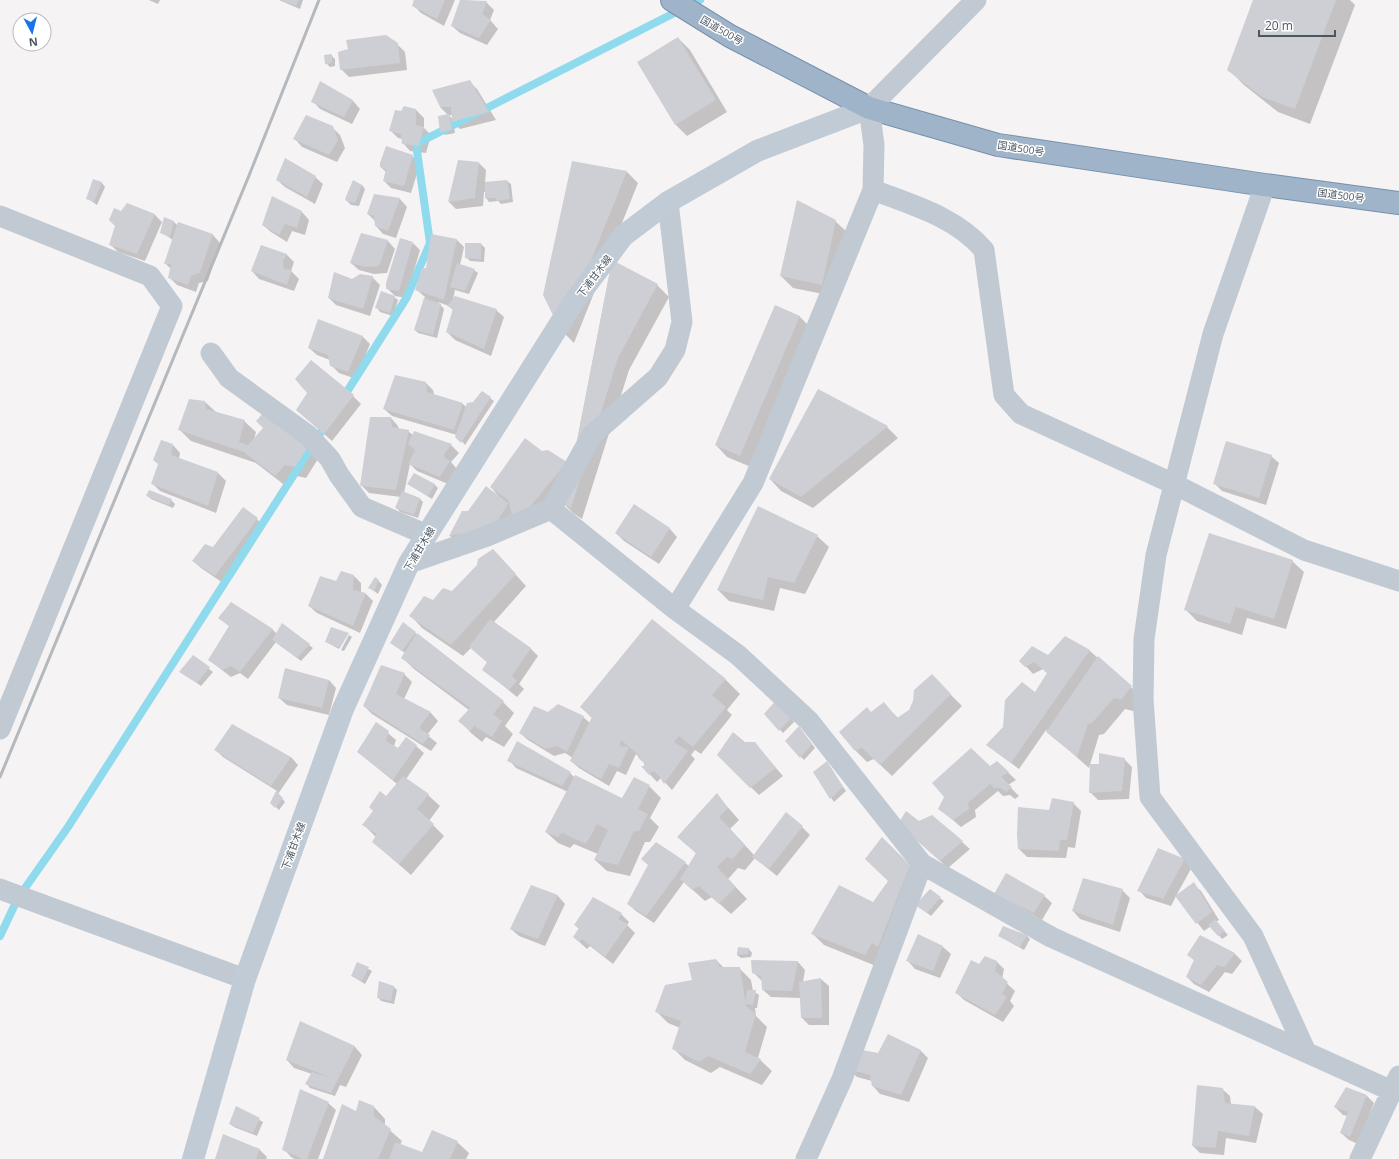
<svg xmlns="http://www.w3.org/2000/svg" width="1399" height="1159" font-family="'Open Sans','Noto Sans JP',sans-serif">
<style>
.shadow{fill:#0003;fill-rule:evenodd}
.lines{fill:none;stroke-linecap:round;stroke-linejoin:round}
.stream{stroke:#90daee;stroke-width:8}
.building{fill:#cdcfd5}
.trunk-casing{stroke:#7690ad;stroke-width:24}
.minor{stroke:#c1cad2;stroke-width:21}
.secondary{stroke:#c1cbd6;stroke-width:22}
.trunk{stroke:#9fb4c9;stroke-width:22}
.rail{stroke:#b5b8bd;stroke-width:3}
.labels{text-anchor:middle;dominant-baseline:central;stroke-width:3;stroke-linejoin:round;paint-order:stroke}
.street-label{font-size:10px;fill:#4a5661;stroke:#fff}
</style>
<rect width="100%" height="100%" fill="#f5f3f3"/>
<!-- shadow -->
<path class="shadow" d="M149,0H160L158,4Z
M279,0H303L300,9Z
M415,0H455L444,26L421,13L413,5Z
M461,0L486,2L494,10L490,20L498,29L487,45L460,33L452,26Z
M1254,0H1350L1355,5L1310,124L1278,112L1244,85L1228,69Z
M678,38L690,50L727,112L687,136L675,124Z
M397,44L405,52L407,70L349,77L341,69Z
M331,55L335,59V66L330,67L326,63Z
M469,81L477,89L496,120L460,129L453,122L455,133L445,135L441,131L449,115L452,119V115H448L440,107Z
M320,83L353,101L360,109L352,124L320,109L313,101Z
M416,110L424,118V128L431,135L426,153L410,151L403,143V139L398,138L390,130Z
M332,127L340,135L345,148L337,162L302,147L295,139Z
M412,156L420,164L411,193L391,188L384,181L386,172L381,167Z
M572,162L627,172L638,183L574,343L563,332Z
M479,163L486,170L485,183L507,181L511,184L513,202L501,204L498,201L489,202L486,198V192H484L483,206L456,209L449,202Z
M315,177L323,184L315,204L285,187L277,180Z
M94,180L102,183L105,187L97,205L87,198Z
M362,185L365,189L359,206L351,205L347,201Z
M375,195L400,199L407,207L396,238L383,234L376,226L375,221L368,214Z
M128,205L155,215L162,222L145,261L118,252L110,244L122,212Z
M302,212L309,220L305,235L292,231L287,242L271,232L263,225Z
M165,219L174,222L178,226L179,223L213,235L220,243L208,281L199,283L196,292L177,285L169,277L171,269L165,263L173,240L161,232Z
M835,221L847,232L833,296L793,288L781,276Z
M457,240L464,247L460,265L474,270L478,273L469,294L455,290L453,300L496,310L504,317L491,356L455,340L447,332L454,311L449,306L438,302L444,309L437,338L418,333L415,330L425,297L416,289L427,269Z
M388,241L395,249L387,273L374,274L359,270L351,263Z
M413,243L420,250L406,298L395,296L387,288Z
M466,244H481L485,248L484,262L470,261L466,257Z
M286,254L294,262L291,271L299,279L294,291L259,279L252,271Z
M612,261L657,285L669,297L629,370L582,519L573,513L561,501L535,526L458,543L450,536L462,512H468L500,498L491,487L541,452L572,468ZM500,524L462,534V532Z
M372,277L380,285L370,316L336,305L329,298Z
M394,297L398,300L393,316L380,312L377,308Z
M799,316L811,328L751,467L727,457L716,445Z
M363,337L370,344L356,379L339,373L331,365L330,360L317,355L309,348Z
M426,383L433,390L434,395L463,404L466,407L473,403L482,392L494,401L465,445L457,435L392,416L384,409Z
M819,390L887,427L898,438L813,508L781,491L770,479Z
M353,396L361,404L332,441L305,417Z
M205,402L216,412L244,421L256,432L254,440L307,448L318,459L306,478L297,476L287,487L256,463L191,441L179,429Z
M391,418L398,426L399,429L408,431L414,436L415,433L451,445L459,453L451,462L457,469L448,484L417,471L410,464L404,493L420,499L423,502L418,518L400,512L397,508L401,497L369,493L361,485Z
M173,445L180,453L179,459L218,473L226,481L216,513L160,491L152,483Z
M1271,456L1279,463L1266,505L1222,491L1214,483Z
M408,484H434L438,488L432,499Z
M149,491L171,500L175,504L173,508L151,499L148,496Z
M635,506L670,529L677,537L659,564L624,541L616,533Z
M243,508L265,526L223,583L201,568L193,561L213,548Z
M817,536L829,547L805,594L780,588L774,611L729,601L718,590Z
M493,550L526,586L494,622L531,649L538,656L519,684L524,689L517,697L484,670L488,663L471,648L463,656L422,628L411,616L433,602L452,592Z
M1292,561L1304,572L1286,629L1247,618L1242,635L1197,621L1185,609Z
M354,576L361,583V593L366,594L373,601L360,633L317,613L309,606L337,582Z
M376,578L382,585L378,594L370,588Z
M220,618L273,630L277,634L309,645L313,648L301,661L276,642L248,679L240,673L231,677L209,660L230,627Z
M415,633L503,702L514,713L505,726L513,734L504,747L486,737L482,742L471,733L460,721L469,710L414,669L402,657L405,653L391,643Z
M347,634L339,649L326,642L348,634H349Z
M349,635L352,637L344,651L341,650Z
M1065,637L1090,651L1143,698L1133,711L1125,709L1104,734L1099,735L1089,768L1046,730L1019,769L987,745L1035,693L1048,674L1043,669L1033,674L1021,661L1049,656Z
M193,657L213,672L201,686L181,672Z
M404,674L412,682L404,699L431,713L438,721L427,735L437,743L431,751L372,714L364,706Z
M932,676L962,706L892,776L874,759L867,762L855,750L872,713L884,704L898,718L910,711Z
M725,679L740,694L727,710L732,715L701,754L695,750L691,755L695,759L672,790L661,778L657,782L643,767H645V764L636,754L626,775L617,771L609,786L579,768L571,761L573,758L565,753L554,756L528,740L520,733L548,714L583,717L590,723L592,718L581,707Z
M329,680L336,688L329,715L287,705L279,698Z
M780,704L794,722L783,733L765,714Z
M376,723L396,740L394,746L398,749L416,746L424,753L406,779L428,795L440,806L429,821L444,836L411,875L373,842L376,837L364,825L397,784L358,752Z
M802,731L815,748L804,760L786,741Z
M744,743H754L783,776L759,795L718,755Z
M216,750L291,757L298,765L278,794L285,802L279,810L272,803L277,791L223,757Z
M1124,759L1132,767L1129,799L1098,800L1090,792L1100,765Z
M509,760L570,773L575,778L623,800L649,786L661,798L650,818L659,827L650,842H645L630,876L607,871L595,860L598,854L574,844L570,848L558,843L546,832L568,792L516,768Z
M997,762L1016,780L1008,785L1019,796L1015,799L1010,795L1003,796L998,791L975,810L976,817L961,827L940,809Z
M827,763L846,791L834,802L814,772Z
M717,795L739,820L730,829L754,855L802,827L810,835L777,876L755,858L745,870L738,868L728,879L747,899L731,914L712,897L705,901L684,882L654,923L636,911L628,904L685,863L689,866L697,854L679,837Z
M1073,803L1081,811L1075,848L1068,847L1066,858L1027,857L1019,849L1049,811Z
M932,816L970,849L948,868L907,831L918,823Z
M882,839L921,878L876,966L824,945L813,934L874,903L889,881Z
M1184,860L1192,867L1176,896L1193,884L1201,891L1219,920L1216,922L1228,935L1222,939L1211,926L1204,931L1176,896L1171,906L1146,898L1139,890Z
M532,886L558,896L565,904L545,946L519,936L511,929Z
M1122,890L1130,898L1120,932L1080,919L1073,911Z
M996,894L1044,896L1052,903L1042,920Z
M594,898L621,914L629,922L627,925L635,933L613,964L590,946L587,949L574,937L579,929L575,925Z
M940,898L944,901L931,916L917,905Z
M1003,928L1027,936L1030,939L1024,950L999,936Z
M918,935L943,947L951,954L940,978L915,969L908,961Z
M1200,936L1235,954L1242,961L1232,974L1225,972L1209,992L1194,984L1187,977L1195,961L1188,955Z
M749,949L752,953L751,957L741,958L737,955V952Z
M716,960L724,968H739L751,980L753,991L759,995L757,1008H755L756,1016L767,1027L758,1058L772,1071L762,1085L720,1067L711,1073L685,1060L674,1049L680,1028L668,1023L657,1012Z
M752,961L798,962L805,970L803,982L821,979L829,986V1025H809L802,1018L801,998L771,997L763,990L762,981L753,972Z
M997,962L1004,969L1002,979L1015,991L1010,1001L1014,1006L1003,1022L964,1000L957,993L980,966Z
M357,963L372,971L365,984L352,976Z
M394,987L397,990L394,1004L381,1001L378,997Z
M301,1023L355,1047L362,1055L346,1087L340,1085L335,1096L310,1088L307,1084L312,1074L294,1068L287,1060Z
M921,1051L928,1058L909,1102L880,1094L873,1086L872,1081L857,1077L849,1069L879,1054Z
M1347,1088L1367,1096L1374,1103L1358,1144L1349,1140L1341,1133L1348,1116L1343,1115L1335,1107Z
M1222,1089L1230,1096L1231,1105L1255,1107L1263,1114L1256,1143L1226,1138L1224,1155L1200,1153L1193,1146Z
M328,1103L336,1110L318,1159H295L291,1157L284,1149Z
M236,1107L263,1122L257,1136L234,1127L230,1124Z
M374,1107L385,1119V1126L402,1141L400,1145L422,1153L457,1142L469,1153L466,1159H324Z
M260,1150L267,1157L266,1159H216Z"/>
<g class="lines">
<!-- stream -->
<path class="stream" d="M343,398L407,297L430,243L416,144L700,0
M0,936L18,898L68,827L327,423"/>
</g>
<!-- building -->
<path class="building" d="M281,0H299L296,6Z
M414,0H445L437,19L412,6Z
M460,0L487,1L482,14L491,20L479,38L451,26Z
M1253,0H1336L1295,109L1262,97L1227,70Z
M386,35L398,43L400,63L340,70L338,52L348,49L346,40Z
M678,37L716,100L675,125L637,62Z
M332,54V63L325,64L324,55Z
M470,80L489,112L452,122L451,107H440L432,90Z
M320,81L353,100L344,117L311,102Z
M404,106L416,109V125L424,127L419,146L402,144L401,134L389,131L395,110L401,111Z
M449,114L452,130L440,132L438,116Z
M306,115L333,126L338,140L329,155L293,139Z
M386,146L413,155L404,186L383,181L386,169L380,167V163Z
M285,158L316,176L307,197L276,180Z
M458,160L479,162L475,198L448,202Z
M572,161L627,171L562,333L543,295Z
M93,179L102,182L94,202L86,199Z
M353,180L362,185L355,203L346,201L345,199Z
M507,180L510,199L497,201L496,198H485V182Z
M374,194L400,198L388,231L375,226L374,216L367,214Z
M272,196L302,211L297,228L285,224L279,235L262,225Z
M797,200L836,220L822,285L780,276Z
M127,203L155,214L137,254L109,245L115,226L109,220L114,208L121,211Z
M164,217L174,221L170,237L160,233Z
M178,222L213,234L200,273L191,276L188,285L168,278L171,264H164Z
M361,233L388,240L379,266L366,267L350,263Z
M431,234L457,239L444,300L415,290L422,268H426Z
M400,238L413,242L399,291L386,289V283Z
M465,243H481V259L465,258Z
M261,245L287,254L283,261L284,269L292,270L287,285L251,271Z
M612,260L658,284L618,358L571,508L560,502L570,476Z
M457,263L475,269L465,291L450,287Z
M334,272L352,279L360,274L373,276L363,309L328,298Z
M381,291L395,296L390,313L375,308Z
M455,296L497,309L484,349L446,332L453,309L447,306Z
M424,298L441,304L433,335L414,330Z
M775,305L800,316L740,456L715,445Z
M318,319L363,336L348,372L330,366L328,355L308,348Z
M311,360L354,395L324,434L296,410L307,393L295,379Z
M395,375L426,382L427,392L463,403L454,430L383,409Z
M818,389L888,426L801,497L769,479Z
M482,391L491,397L461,443L455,437L467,403L473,402Z
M189,399L205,401L206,409L245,420L239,442L248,445L263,428L256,421L264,412L308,447L295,467L285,465L275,476L244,452L178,430Z
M370,417H391L392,427L409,430L396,490L360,486Z
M414,431L452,444L444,454L445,458L450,461L440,477L408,464L415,450L408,444Z
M525,438L542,451L548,450L567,462L523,515H512L508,500L490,487Z
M161,440L173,444L171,455L218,472L208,506L151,484L158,464L153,460Z
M1226,441L1272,455L1259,498L1213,484Z
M414,473L435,484L428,496L407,484Z
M486,486L508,503L495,526L449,536L462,511H468Z
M149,490L172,499L169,505L146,496Z
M402,491L420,498L414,515L395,508Z
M634,504L670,528L651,557L615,533Z
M758,506L818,535L794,583L768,577L763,600L717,590Z
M243,507L258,518L215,576L192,561L205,544L213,547Z
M1209,533L1293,560L1274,619L1236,607L1230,624L1184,610Z
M493,549L516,574L451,645L409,616L424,596L433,600L443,588L452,591L477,565L478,559Z
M341,571L354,575L353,590L366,593L353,626L308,606L320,576L336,581Z
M375,577L379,580L374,591L368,588Z
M231,602L273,629L240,672L231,666L223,670L208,660L229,626L218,618Z
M490,619L531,648L512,676L517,681L509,690L482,670L487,662L469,647Z
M652,619L726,679L712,695L726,707L693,747L679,736L674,742L688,751L664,784L659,776L653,771L649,775L641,766H644V763L638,758L640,756L621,740L620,746L629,747L619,768L609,764L601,779L570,761L592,717L580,707Z
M403,622L416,632L402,651L390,643Z
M282,623L310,644L297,658L272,640Z
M331,627L349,633L340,648L325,642Z
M417,633L504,701L493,714L502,721L492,737L474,726L470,731L458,721L470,708L401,658Z
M1065,636L1090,650L1011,763L986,745L1003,727L1005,700L1022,682L1035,692L1047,673L1034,662L1025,667L1019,661L1032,646L1048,655Z
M193,655L210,667L197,683L179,672Z
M1098,656L1132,686L1121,700L1114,698L1092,723L1088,724L1077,757L1046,732Z
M381,665L405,673L396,694L431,712L420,726V729L430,735L423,744L363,706Z
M285,668L329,680L322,708L278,698Z
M932,674L951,694L880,765L862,748L855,751L839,732L867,707L871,712L884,702L897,718L909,710L913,701L914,690Z
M777,699L791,718L779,731L764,714Z
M558,704L584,716L567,752L557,746L546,749L519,733L534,706L548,712Z
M376,722L389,731L386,741L398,748L406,737L417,745L393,780L357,752Z
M232,724L291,757L271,786L214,750Z
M799,726L812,744L800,758L785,741Z
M733,732L745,742H755L776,768L750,788L717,755Z
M517,741L571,772L562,786L507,761Z
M971,748L990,766L997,761L1009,772L1001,777L1012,787L1006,792L1001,788H994L990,784L968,803L969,809L953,820L938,809L944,797L932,783Z
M1099,753L1125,758L1122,791L1089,793L1090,764H1099Z
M827,761L843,787L830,799L813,772Z
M575,775L622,798L634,777L650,785L638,809L648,814L639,831H634L618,865L594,860L608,830L597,824L586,844L562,833L558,837L545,832Z
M403,776L429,794L417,809L434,824L399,864L372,842L377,834L362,825L373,811L369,807L380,791L386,796Z
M276,791L283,798L275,808L270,803Z
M717,793L728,808L719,817L745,845L733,859L727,857L717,867L736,887L719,904L699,886L692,890L680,879L696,853L677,837Z
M1052,798L1074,802L1067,840H1060L1059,851L1018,849L1017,835L1018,807L1049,810Z
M906,811L919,821L932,815L963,841L940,861L898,824Z
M786,812L803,826L769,869L752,857Z
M882,837L910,865L878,947L872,943L865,955L811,934L839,885L873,902L888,881L865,859Z
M656,842L686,862L646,916L627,904L648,865L641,859Z
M1158,848L1185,859L1163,899L1137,891Z
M1006,873L1045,895L1034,913L994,894Z
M1083,878L1123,889L1113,925L1072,911Z
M1194,882L1212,912L1196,924L1175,896Z
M531,885L558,895L538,939L510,929Z
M930,889L941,897L927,913L915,905Z
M593,897L622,913L618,919L628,924L605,957L582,939L579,942L573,937L579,928L574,925Z
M1215,919L1225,931L1218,936L1208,925Z
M1003,926L1027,935L1020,947L998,936Z
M918,934L943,946L933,971L906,961Z
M1200,935L1235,953L1225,967L1217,965L1201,985L1186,977L1194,960L1187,955Z
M738,947L749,948L748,954L737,955Z
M985,956L997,961L995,971L1008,982L1002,994L1007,997L995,1015L955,993L971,960L979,964Z
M716,959L720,967H740L746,1006L756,1014L745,1052L761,1059L750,1074L708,1056L699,1062L672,1049L681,1021L655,1012L665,985L692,980L688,963Z
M751,960L798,961L792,991L762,990L761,976L752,973Z
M357,962L369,967L362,981L351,976Z
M821,978L822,1018H801L799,982Z
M379,981L394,986L391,1001L377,998Z
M747,990H756L753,1005L745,1004Z
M300,1021L355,1046L331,1093L305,1084L312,1072L334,1079L286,1060Z
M888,1034L921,1050L901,1095L872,1086L870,1075L848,1069L857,1049L878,1053Z
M1197,1085L1223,1088L1225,1103L1255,1106L1249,1136L1218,1131L1216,1148L1192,1146Z
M1346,1087L1367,1095L1350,1137L1340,1133L1348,1112L1334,1107Z
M300,1089L329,1102L307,1159H303L282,1150Z
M359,1100L374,1106V1116L391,1129L378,1159H323L342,1104L356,1111Z
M236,1106L260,1118L253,1133L229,1124Z
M432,1130L458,1141L450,1159H389L395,1142L422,1152Z
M223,1134L260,1149L256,1159H215Z"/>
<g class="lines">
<defs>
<path id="trunk" d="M672,0L730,36L869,108L998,145L1265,185L1399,203"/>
</defs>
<!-- trunk casing -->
<use href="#trunk" class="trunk-casing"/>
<!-- minor -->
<path class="minor" d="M1265,185L1213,334L1156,555L1144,639L1143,699L1150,797L1253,936L1306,1052
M873,190C912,205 956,217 984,250L1004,395L1021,414L1174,484L1304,550L1399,581
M0,216L150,276L172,306L0,729
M211,353L229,378L309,436L330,459L339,475L362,507L427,535
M551,509L592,435L658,377L675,350L682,322L668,202
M409,563L487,536L551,509L675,609L738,655L809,721L922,864L1051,937L1392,1091
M675,609L753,483L873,190L874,145L869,108L976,0
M0,889L245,979
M806,1159L842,1079L922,864
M1360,1159L1399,1076"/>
<!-- secondary -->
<path class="secondary" d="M193,1159L245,979L343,709L409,563L573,303L623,236L668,202L757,151L869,108"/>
<!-- trunk -->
<use href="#trunk" class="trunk"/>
<!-- rail -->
<path class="rail" d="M0,777L248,178L319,0"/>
</g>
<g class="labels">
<!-- street labels -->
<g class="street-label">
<text transform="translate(722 30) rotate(30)">国道500号</text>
<text transform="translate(1021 148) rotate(9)">国道500号</text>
<text transform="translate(1341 195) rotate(8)">国道500号</text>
<text transform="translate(594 276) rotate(-53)">下浦甘木線</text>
<text transform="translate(419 549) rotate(-59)">下浦甘木線</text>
<text transform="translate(293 846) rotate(-70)">下浦甘木線</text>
</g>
</g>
<!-- north arrow -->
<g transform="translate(32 32) rotate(173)"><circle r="19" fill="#ffffff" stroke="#b7bbc0"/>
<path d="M0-3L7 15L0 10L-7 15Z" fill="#1a73e8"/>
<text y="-6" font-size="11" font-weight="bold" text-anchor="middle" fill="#4a5661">N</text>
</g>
<!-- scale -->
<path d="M1259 30v6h76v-6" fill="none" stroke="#4a5661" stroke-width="2"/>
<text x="1265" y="30" font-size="12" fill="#4a5661" stroke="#ffffff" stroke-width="3" paint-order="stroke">20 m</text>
</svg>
